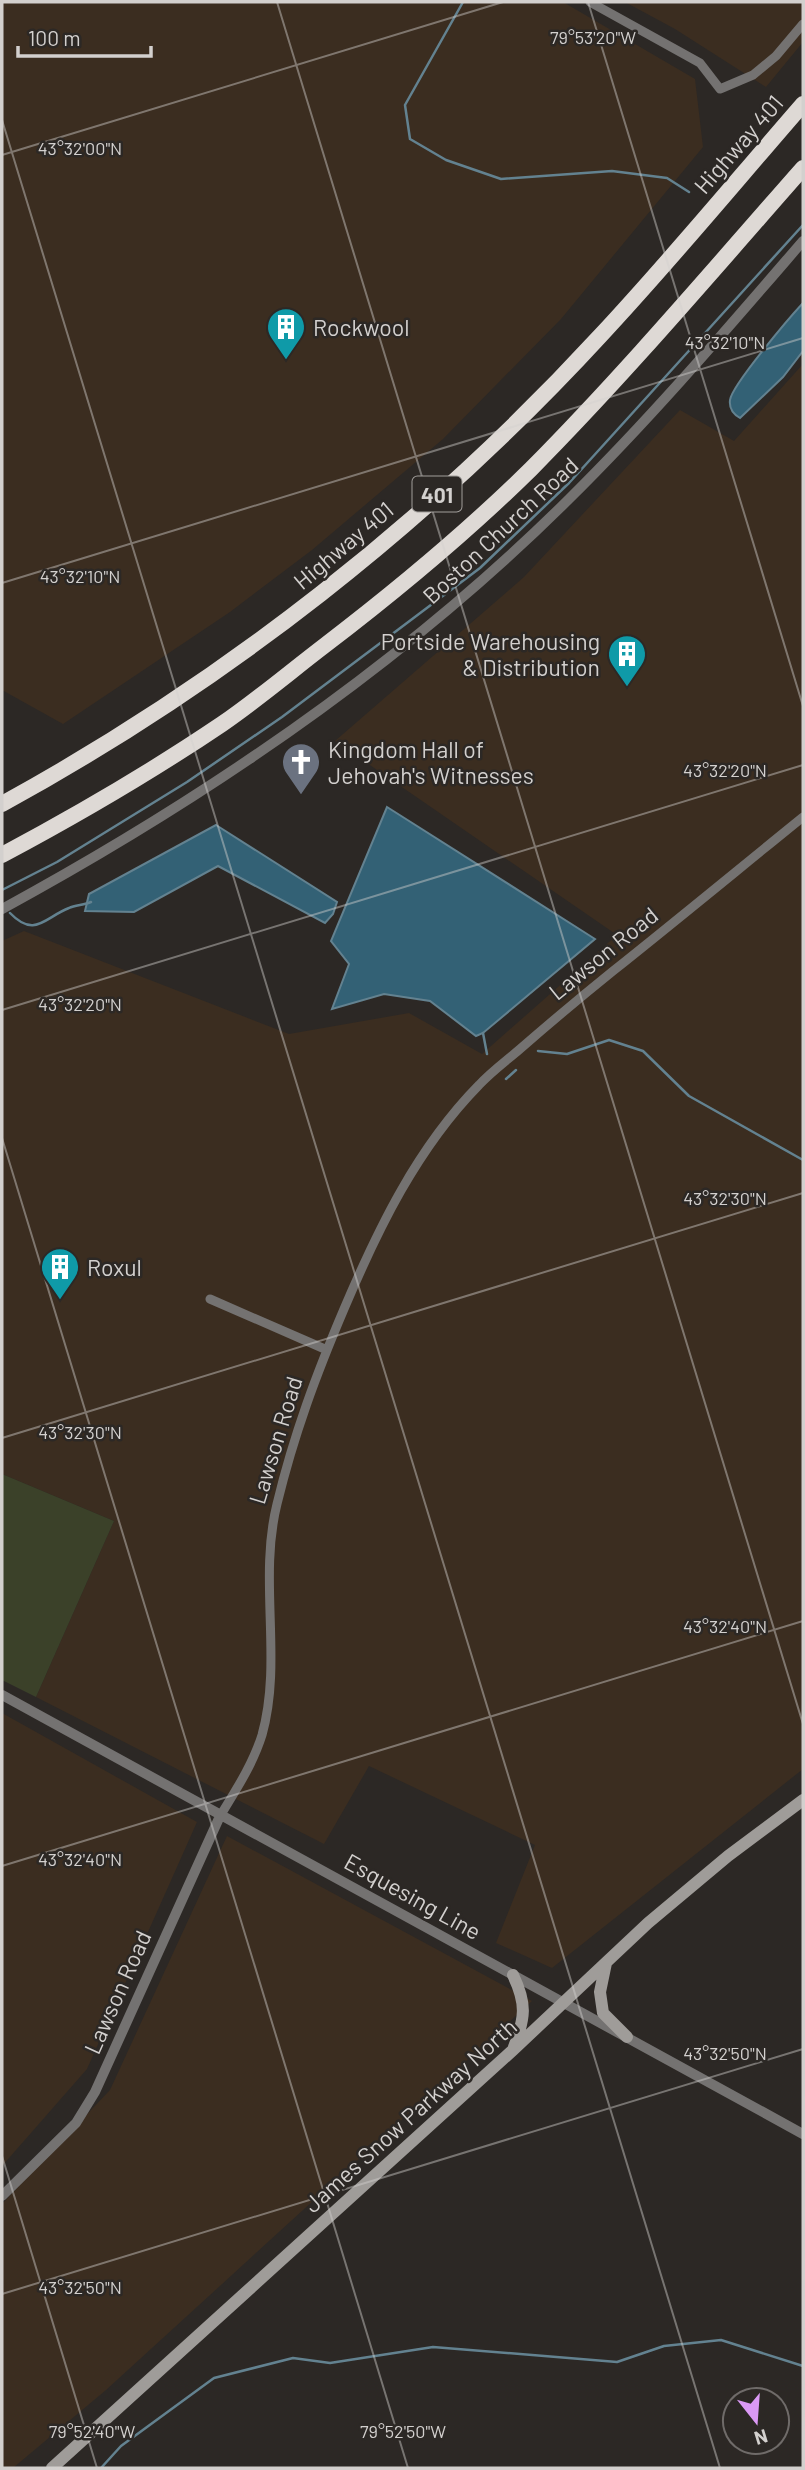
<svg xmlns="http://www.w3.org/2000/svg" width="805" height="2470" font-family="Barlow,sans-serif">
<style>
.industrial{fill:#3b2d20}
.green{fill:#3b4129}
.water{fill:#336175;stroke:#638290;stroke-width:2}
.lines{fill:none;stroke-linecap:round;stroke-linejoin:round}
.stream{stroke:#638290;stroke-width:2.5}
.minor{stroke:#747271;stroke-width:9}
.tertiary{stroke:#747271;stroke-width:10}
.secondary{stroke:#9f9c99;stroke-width:12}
.motorway{stroke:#ded9d5;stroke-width:16}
.ticks{fill:none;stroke:#d3d0ce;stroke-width:2;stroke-opacity:0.45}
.labels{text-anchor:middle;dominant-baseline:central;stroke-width:5;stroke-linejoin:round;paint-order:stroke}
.shield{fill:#2c2825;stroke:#a19e9b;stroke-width:2}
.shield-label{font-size:21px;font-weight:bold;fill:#d3d0ce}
.street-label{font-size:23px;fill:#d3d0ce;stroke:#2c2825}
.poi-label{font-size:23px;fill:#d3d0ce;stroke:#2c2825;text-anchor:start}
.ticks-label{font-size:18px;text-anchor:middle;fill:#d3d0ce;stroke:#2c2825;stroke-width:5;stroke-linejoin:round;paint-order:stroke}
</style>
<rect width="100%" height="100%" fill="#2c2825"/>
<!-- industrial -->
<path class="industrial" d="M2,2H563L695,79L703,147L561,319L443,439L312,550L230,612L63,724L2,690Z
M625,2H803V42L766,87L675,29Z
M803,364V1769L552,1968L496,1943L535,1845L369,1766L324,1844L36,1697L114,1521L2,1474V941L24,931L289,1034L409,1013L482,1054L617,935L335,741L524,577L680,410L734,441Z
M2,1713L197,1822L87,2069L2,2166Z
M227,1836L532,2001L106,2390L13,2468H2V2204L110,2090Z"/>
<!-- green -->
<path class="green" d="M2,1474L114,1521L36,1697L2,1680Z"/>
<!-- water -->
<path class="water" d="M803,303V351L783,377L740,418C733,414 729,408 730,400C732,385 790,317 803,303Z
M387,807L595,939L483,1033L476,1036L430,1001L384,994L332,1009L349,964L331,941Z
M216,825L337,902L333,914L325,923L218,866L134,912L85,911L89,894Z"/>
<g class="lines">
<!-- stream -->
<path class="stream" d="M463,2L405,105L410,139L446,160L501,179L612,171L667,178L689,192
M2,890L57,862L187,782L282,717L480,568L569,483L803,225
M10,913C35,939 45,917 69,908C75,905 84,905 91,902
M483,1033L487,1054
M538,1051L567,1054L609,1040L643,1051L689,1096L803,1160
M506,1079L516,1070
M101,2468L121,2446L214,2378L293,2358L330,2363L433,2347L617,2362L664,2346L721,2340L803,2366"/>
<!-- minor -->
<path class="minor" d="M590,2L700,63L720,89L753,75L776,56L803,24
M210,1299L327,1350
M220,1816C236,1790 253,1764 262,1735C283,1660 258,1580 277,1504C294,1434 316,1375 344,1309C378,1229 417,1148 479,1085C491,1072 506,1061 520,1049C551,1022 582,996 613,971C677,920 740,868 803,817"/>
<!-- tertiary -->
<path class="tertiary" d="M2,909C206,798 403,664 569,499C652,417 727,329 803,241
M2,1695L803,2134
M2,2196L76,2123L95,2092L220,1816"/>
<!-- secondary -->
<path class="secondary" d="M606,1963L600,1992L603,2013L627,2037
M513,1975C527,2004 525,2018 514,2047
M52,2468L513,2050L648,1923L728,1856L803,1800"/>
<!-- motorway -->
<path class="motorway" d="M2,804C225,682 429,522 601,335C671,260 736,181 803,104
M2,855C77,815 151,772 222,724C257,700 290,672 324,646C396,591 466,533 531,469C626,373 714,269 803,168"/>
</g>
<!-- ticks -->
<path class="ticks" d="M277,2L803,1724M588,2L803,706M2,120L720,2468M2,155L503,2M2,583L803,338M2,1010L803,765M2,1138L408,2468M2,1438L803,1193M2,1866L803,1621M2,2156L97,2468M2,2294L803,2049"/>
<!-- icons -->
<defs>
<symbol id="building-pin" viewBox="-11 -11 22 30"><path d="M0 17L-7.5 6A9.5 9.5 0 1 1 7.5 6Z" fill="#0f9aa8" stroke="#2c2825"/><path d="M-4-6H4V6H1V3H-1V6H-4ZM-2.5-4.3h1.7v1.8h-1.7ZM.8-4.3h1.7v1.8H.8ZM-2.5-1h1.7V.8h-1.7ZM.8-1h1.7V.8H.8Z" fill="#fff"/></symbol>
<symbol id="church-pin" viewBox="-11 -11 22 30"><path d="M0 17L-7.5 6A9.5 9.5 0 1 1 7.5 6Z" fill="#6b7280" stroke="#2c2825"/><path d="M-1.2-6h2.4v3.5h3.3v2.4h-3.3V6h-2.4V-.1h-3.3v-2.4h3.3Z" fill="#fff"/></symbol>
</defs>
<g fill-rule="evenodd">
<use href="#building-pin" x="264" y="305" width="44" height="60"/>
<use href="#building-pin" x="605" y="632" width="44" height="60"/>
<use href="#church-pin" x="279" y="740" width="44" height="60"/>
<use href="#building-pin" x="38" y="1245" width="44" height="60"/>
</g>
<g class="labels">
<!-- shield labels -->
<rect class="shield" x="412.5" y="476.5" width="49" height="35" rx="5"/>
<g class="shield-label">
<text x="437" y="494">401</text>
</g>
<!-- street labels -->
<g class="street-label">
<text transform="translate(738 144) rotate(-49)">Highway 401</text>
<text transform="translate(500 530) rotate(-43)">Boston Church Road</text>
<text transform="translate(343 545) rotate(-40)">Highway 401</text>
<text transform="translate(603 953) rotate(-39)">Lawson Road</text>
<text transform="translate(275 1440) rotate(-73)">Lawson Road</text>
<text transform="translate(413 1896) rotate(29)">Esquesing Line</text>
<text transform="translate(117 1992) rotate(-66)">Lawson Road</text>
<text transform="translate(410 2115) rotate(-42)">James Snow Parkway North</text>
</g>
<!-- poi labels -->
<g class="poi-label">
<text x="313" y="327">Rockwool</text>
<text x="600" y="641" text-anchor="end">Portside Warehousing<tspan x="600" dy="26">&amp; Distribution</tspan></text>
<text x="328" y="749">Kingdom Hall of<tspan x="328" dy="26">Jehovah's Witnesses</tspan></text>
<text x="87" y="1267">Roxul</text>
</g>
</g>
<g class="ticks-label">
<text x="593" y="44">79°53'20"W</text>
<text x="80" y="155">43°32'00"N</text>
<text x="725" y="349">43°32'10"N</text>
<text x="80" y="583">43°32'10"N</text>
<text x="725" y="777">43°32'20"N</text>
<text x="80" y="1011">43°32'20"N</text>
<text x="725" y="1205">43°32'30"N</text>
<text x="80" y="1439">43°32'30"N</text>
<text x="725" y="1633">43°32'40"N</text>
<text x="80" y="1866">43°32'40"N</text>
<text x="725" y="2060">43°32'50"N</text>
<text x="80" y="2294">43°32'50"N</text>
<text x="92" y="2438">79°52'40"W</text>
<text x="403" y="2438">79°52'50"W</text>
</g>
<!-- border -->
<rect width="805" height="2470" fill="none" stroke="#d3d0ce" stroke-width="7"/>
<!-- north arrow -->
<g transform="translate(756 2421) rotate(163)"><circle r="33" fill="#2c2825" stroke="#6f6b69" stroke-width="2"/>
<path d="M0-5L12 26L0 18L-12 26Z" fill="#db99f5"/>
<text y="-10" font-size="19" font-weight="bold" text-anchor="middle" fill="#d3d0ce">N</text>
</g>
<!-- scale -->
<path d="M18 46v10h133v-10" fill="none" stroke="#d3d0ce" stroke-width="3.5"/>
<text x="28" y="46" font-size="21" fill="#d3d0ce" stroke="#2c2825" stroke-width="5" paint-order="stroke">100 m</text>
</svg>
